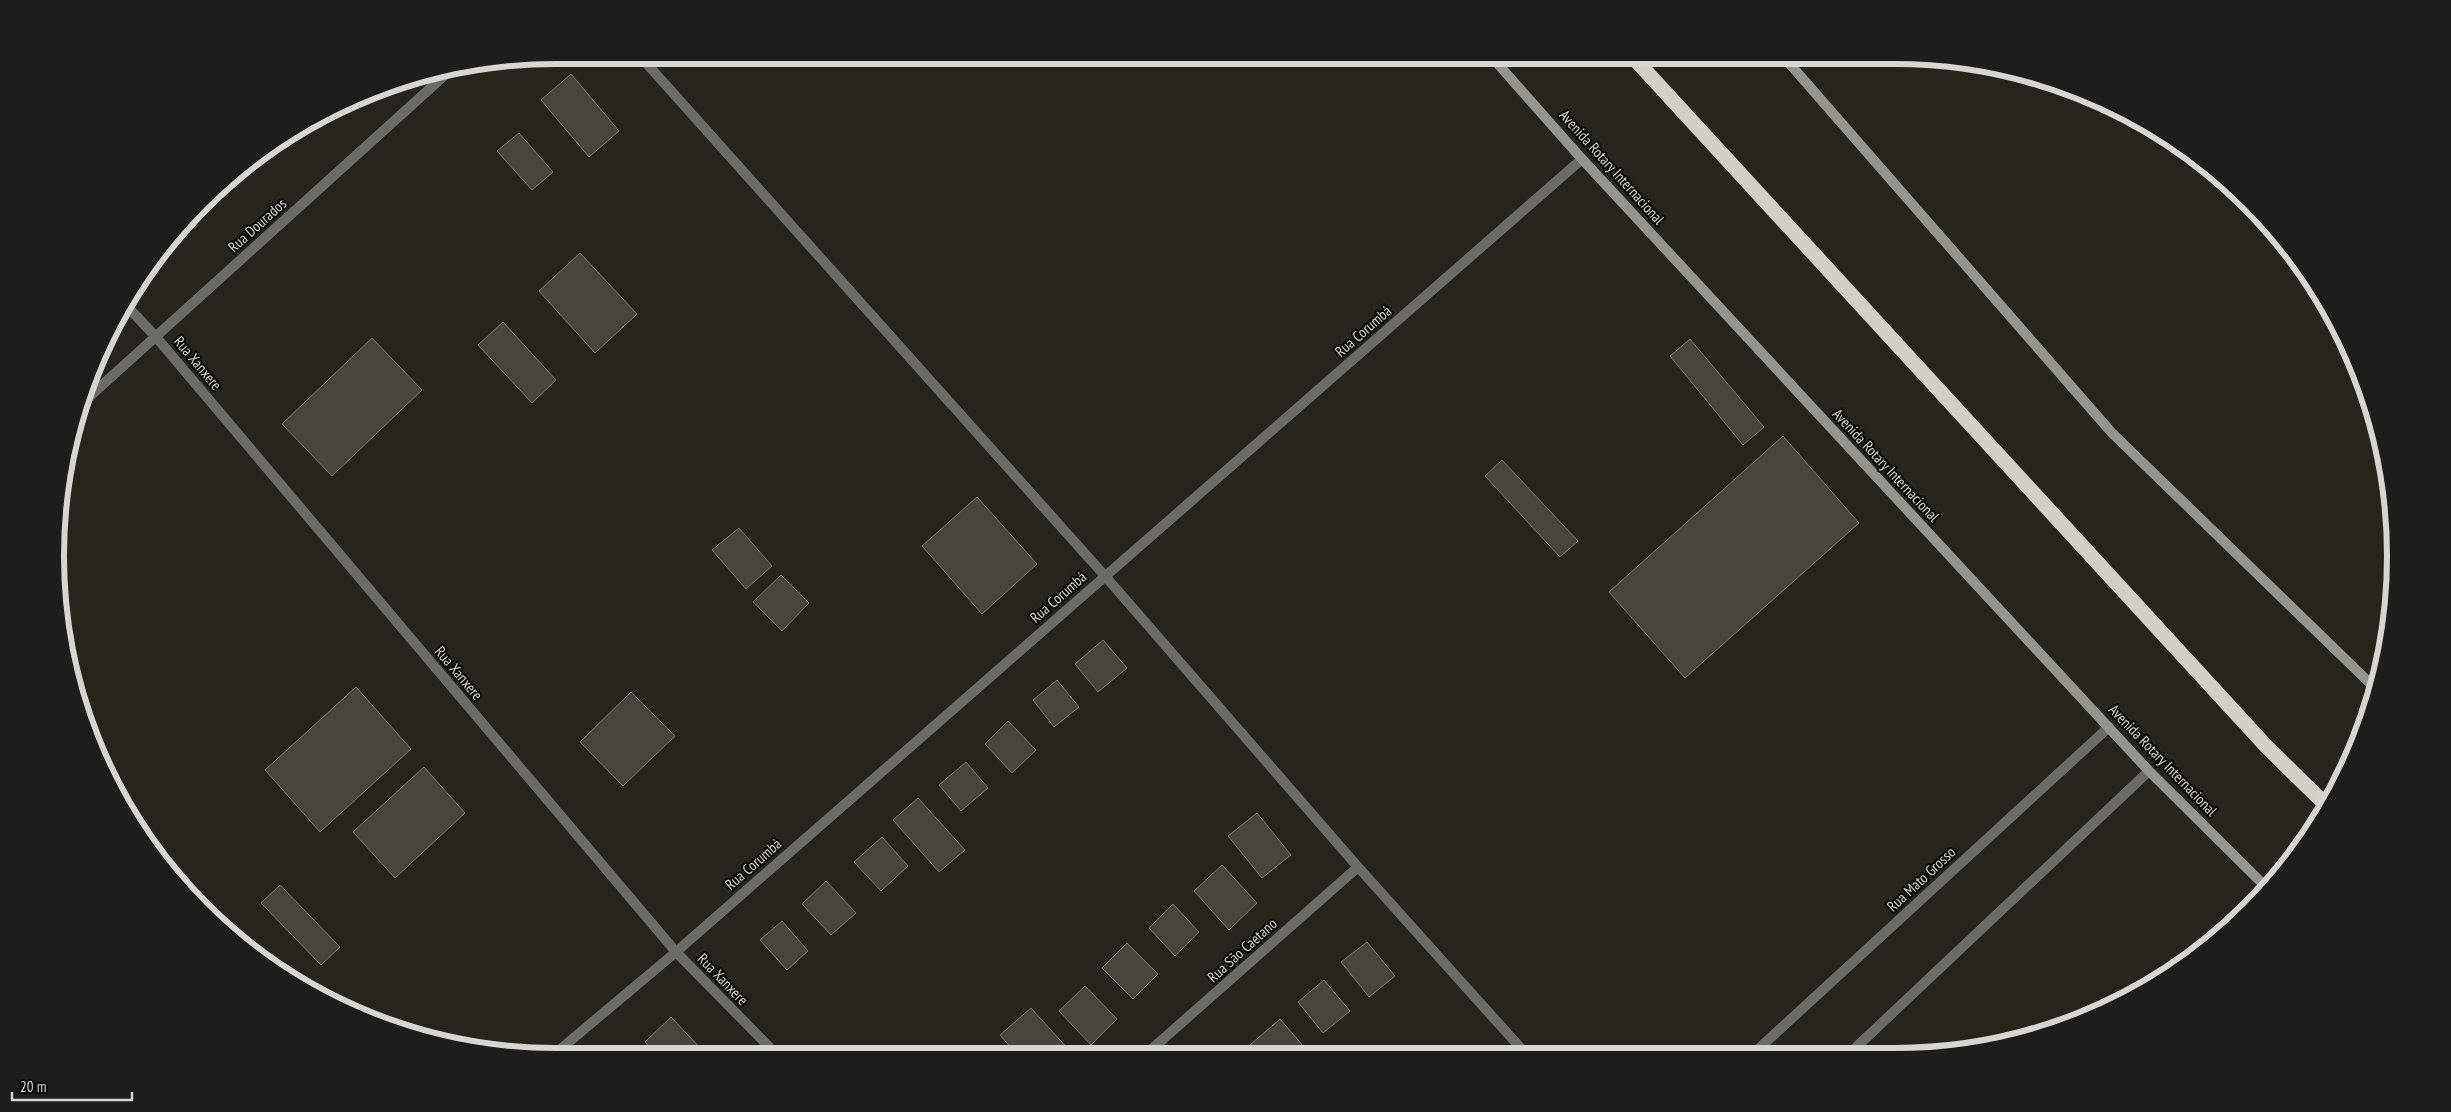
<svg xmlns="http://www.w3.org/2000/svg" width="2451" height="1112" font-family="'PT Sans Narrow',sans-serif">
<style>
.building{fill:#48453e;stroke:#7c7972}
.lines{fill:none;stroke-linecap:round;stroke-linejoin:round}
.street{stroke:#6d6b68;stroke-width:10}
.secondary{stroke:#96948f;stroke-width:10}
.highway{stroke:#d3cfc8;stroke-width:15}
.labels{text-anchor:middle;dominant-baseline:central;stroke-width:4.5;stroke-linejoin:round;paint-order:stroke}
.street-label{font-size:15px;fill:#d6d5d1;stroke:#0f0d0b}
.rim{fill:none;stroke:#d6d5d1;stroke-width:6}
</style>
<rect width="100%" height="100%" fill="#27241e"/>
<!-- building -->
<path class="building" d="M571,74L619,131L589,157L541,100Z
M519,133L553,172L532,190L497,151Z
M580,253L637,314L595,353L539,291Z
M503,322L556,380L532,403L478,345Z
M372,338L422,390L332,476L282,424Z
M1690,339L1764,427L1743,445L1670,356Z
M1783,436L1859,523L1685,678L1609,592Z
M1502,460L1578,541L1560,557L1485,476Z
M977,497L1037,564L982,614L922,546Z
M739,528L772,566L746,589L712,550Z
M781,575L809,603L782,631L753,602Z
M1103,640L1127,668L1098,692L1075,664Z
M1057,680L1079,707L1054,727L1033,700Z
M356,687L411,749L320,832L265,770Z
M631,692L675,736L623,786L580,742Z
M1008,721L1036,750L1012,773L985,744Z
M966,762L988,788L961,811L939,785Z
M424,767L465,813L395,878L353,832Z
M918,798L965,850L939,872L893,820Z
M1257,813L1291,855L1262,878L1228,836Z
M882,837L908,866L881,891L854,862Z
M1222,865L1257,903L1229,930L1194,891Z
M826,881L856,913L831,935L802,904Z
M280,885L340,947L321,965L261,903Z
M1173,904L1199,932L1175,956L1149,928Z
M782,921L808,951L787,970L760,940Z
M1367,942L1395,976L1369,997L1341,962Z
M1127,943L1158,974L1133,999L1102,968Z
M1324,980L1350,1011L1323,1033L1298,1002Z
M1085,986L1117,1019L1091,1045L1059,1011Z
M1031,1008L1069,1050L1063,1055L1018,1056L1000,1035Z
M671,1017L702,1050L696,1057H658L645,1042Z
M1280,1019L1304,1047L1295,1055H1258L1250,1045Z"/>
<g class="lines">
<!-- street -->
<path class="street" d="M639,55L1105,576L1358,867L1526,1054
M124,303L156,337L676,952L778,1056
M79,406L456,65
M1754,1053L2109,727
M1850,1053L2149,771
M1145,1055L1358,867
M551,1057L676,952L1582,159"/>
<!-- secondary -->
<path class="secondary" d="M1490,55L1582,159L2149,771L2267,888
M1782,55L2112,433L2376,689"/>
<!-- highway -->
<path class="highway" d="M1631,55L2266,746L2326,805"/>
</g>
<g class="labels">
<!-- street labels -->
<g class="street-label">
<text transform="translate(1612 167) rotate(48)">Avenida Rotary Internacional</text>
<text transform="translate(257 225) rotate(-42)">Rua Dourados</text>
<text transform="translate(1363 331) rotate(-41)">Rua Corumbá</text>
<text transform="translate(198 363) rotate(50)">Rua Xanxere</text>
<text transform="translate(1886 465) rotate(47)">Avenida Rotary Internacional</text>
<text transform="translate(1058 597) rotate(-41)">Rua Corumbá</text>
<text transform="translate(459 673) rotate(50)">Rua Xanxere</text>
<text transform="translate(2163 760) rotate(46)">Avenida Rotary Internacional</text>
<text transform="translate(753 864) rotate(-41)">Rua Corumbá</text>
<text transform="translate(1921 879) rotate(-43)">Rua Mato Grosso</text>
<text transform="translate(1242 950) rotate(-42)">Rua São Caetano</text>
<text transform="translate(723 979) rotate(46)">Rua Xanxere</text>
</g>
</g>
<!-- crop -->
<path d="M0 0H2451V1112H0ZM556 64H1895A492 492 0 0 1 2387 556V556A492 492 0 0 1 1895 1048H556A492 492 0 0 1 64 556V556A492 492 0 0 1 556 64Z" fill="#1f1d1b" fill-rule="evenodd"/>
<path class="rim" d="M556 64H1895A492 492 0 0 1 2387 556V556A492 492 0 0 1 1895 1048H556A492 492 0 0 1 64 556V556A492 492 0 0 1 556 64Z"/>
<!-- scale -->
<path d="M12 1092v8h120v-8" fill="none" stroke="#d6d5d1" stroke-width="2.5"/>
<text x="20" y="1092" font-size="15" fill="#d6d5d1" stroke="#0f0d0b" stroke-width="4" paint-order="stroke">20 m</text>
</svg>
